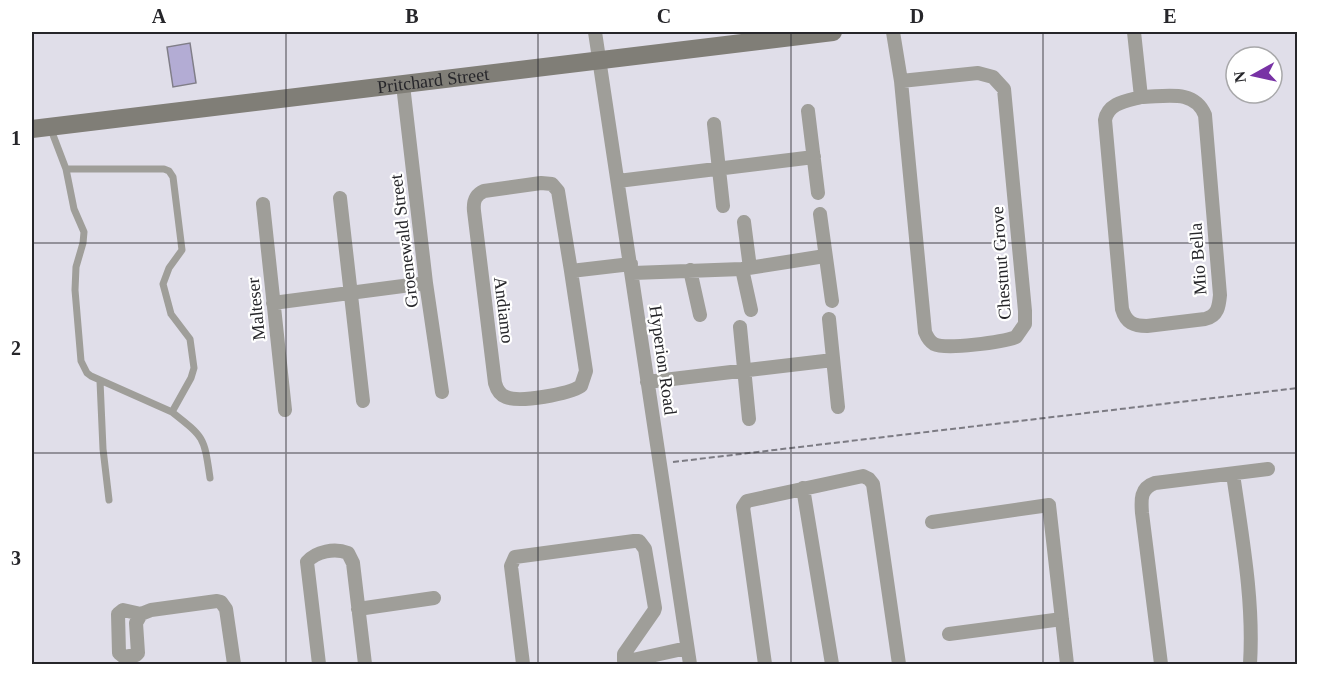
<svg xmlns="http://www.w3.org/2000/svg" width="1329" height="696" font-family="'Times New Roman',serif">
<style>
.building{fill:#b3acd4;stroke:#807e88;stroke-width:1.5}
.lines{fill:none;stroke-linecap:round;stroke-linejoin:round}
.path{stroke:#7c7b83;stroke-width:2;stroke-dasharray:6 3;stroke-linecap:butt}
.lane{stroke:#9f9e99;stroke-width:7}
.street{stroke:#9f9e99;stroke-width:14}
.secondary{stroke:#807e77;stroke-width:18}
.grid{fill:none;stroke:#26262a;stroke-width:1.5;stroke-opacity:0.55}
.labels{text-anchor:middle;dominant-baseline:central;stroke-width:4.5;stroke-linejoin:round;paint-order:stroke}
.street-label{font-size:18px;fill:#26262a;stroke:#fff}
.neatline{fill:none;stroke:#26262a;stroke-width:2}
.grid-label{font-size:20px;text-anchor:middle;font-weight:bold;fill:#26262a}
</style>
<rect width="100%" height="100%" fill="#e0dee9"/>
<!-- building -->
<path class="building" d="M190,43L196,83L173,87L167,47Z"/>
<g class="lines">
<!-- path -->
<path class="path" d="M673,462L1298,388"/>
<!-- lane -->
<path class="lane" d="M50,127L66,169H164L169,171L173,177L182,250L169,268L163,284L171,314L190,339L194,368L191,378L172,412L91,376L87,373L81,361L75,290L76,267L83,243L84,232L74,209L66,169
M100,381L103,449L109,500
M172,412C205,438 204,437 210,478"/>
<!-- street -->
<path class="street" d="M595,32L690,664
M893,32L901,81L925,332C927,337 929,341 934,344C946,350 1003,342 1016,337L1025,324V311L1004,89L993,77L978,73L901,81
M1134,32L1141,97
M403,85L426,283L442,392
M1141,97C1164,97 1194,88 1205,115L1220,295C1219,306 1218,316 1205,319L1147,326C1134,326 1126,323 1122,309L1105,120C1108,103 1126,101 1141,97Z
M808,111L818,193
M714,124L723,206
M618,181L814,157
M340,198L363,401
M263,204L285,410
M820,214L832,301
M744,222L750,268
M742,269L751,310
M690,270L700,315
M571,271L586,371L581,386C569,394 520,403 506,397C500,395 497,390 495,383L474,211C473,201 475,195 484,191L541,183L552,184L558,191L571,271L631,264
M633,273L742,269L825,256
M273,303L426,283
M829,319L838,407
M740,327L749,419
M647,382L833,360
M1233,474C1242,537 1254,601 1250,664
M803,488L832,664
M932,522L1049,505L1067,664
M358,609L434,598
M141,614L123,610L118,614L119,653L124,657L136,655L138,653L136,623L141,614L151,610L217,601L221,602L226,609L234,664
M949,634L1062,619
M628,661L687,648
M319,664L307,562C316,551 335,548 348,553L353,563L365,664
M523,664L511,566L515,557L634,541H639L645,549L655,608L654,611L624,654V661
M765,664L743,507L747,501L863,476L869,479L873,484L899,664
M1161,664L1142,513C1141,500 1140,488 1155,483L1268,469"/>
<!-- secondary -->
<path class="secondary" id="s1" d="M32,129L833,32"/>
</g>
<!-- grid -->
<path class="grid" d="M286,32V664M538,32V664M791,32V664M1043,32V664M32,243H1298M32,453H1298"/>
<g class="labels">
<!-- street labels -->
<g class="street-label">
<text stroke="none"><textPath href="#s1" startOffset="404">Pritchard Street</textPath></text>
<text transform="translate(404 241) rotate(-97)">Groenewald Street</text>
<text transform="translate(1198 259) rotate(-94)">Mio Bella</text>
<text transform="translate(1001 263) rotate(-94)">Chestnut Grove</text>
<text transform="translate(256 309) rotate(-96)">Malteser</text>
<text transform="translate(504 310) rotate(83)">Andiamo</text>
<text transform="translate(663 360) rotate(82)">Hyperion Road</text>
</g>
</g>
<!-- border -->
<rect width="1329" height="696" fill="none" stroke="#ffffff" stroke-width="66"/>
<!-- north arrow -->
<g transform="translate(1254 75) rotate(262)"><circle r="28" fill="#ffffff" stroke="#a8a8aa" stroke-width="1.5"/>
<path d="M0-4.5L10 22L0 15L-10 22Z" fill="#7832a5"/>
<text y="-9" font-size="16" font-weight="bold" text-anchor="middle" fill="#26262a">N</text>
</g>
<rect x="33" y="33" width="1263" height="630" class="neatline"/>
<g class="grid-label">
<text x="159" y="23">A</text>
<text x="412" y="23">B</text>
<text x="664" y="23">C</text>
<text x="917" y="23">D</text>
<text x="1170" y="23">E</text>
<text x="16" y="145">1</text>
<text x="16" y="355">2</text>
<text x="16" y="565">3</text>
</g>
</svg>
